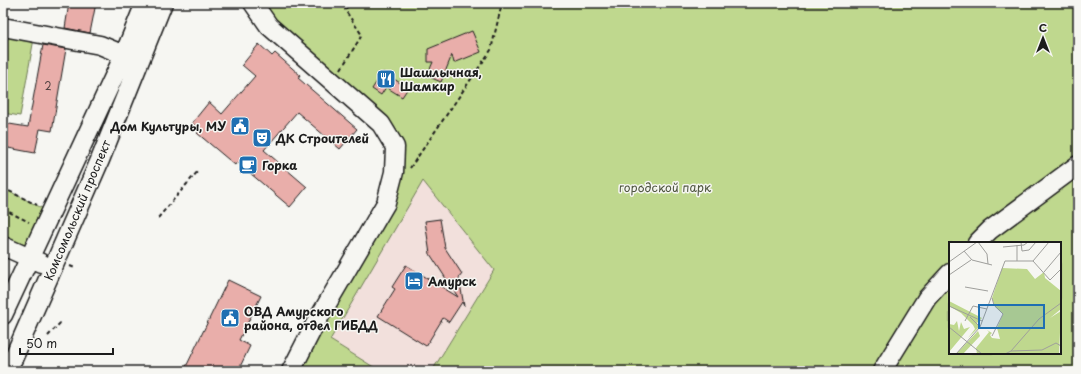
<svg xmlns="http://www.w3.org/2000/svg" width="1081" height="374" font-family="'Playpen Sans',sans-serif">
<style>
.built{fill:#f2e0dc}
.green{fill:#bfd88e;stroke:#6e7a55;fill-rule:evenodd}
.building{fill:#e9aeaa;stroke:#1c1c1c}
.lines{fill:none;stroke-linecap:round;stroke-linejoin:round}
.minor-casing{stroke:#1c1c1c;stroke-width:21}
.path{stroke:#1c1c1c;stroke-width:2;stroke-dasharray:4 3;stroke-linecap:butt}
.minor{stroke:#f6f6f2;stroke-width:18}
.labels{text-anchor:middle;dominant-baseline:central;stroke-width:3;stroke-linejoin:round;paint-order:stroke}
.number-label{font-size:10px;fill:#4f4040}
.poi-label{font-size:12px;font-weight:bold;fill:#1c1c1c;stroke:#f6f6f2;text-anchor:start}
.park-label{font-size:12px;fill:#4d543e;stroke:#f6f6f2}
.street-label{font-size:12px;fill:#1c1c1c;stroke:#f6f6f2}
.inset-road{fill:none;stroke:#9f9f9c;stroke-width:1}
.view{fill:#1f6fb2;fill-opacity:0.15;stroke:#1f6fb2;stroke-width:2}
.inset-edge{fill:none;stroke:#1c1c1c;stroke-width:2}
</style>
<rect width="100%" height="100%" fill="#f6f6f2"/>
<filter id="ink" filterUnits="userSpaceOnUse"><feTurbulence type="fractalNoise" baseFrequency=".025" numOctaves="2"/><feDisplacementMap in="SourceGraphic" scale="8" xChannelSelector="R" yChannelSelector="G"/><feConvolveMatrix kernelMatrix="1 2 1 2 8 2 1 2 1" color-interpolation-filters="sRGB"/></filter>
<g filter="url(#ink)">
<!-- built -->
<path class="built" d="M423,181L494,270L432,371H380L330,340Z"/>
<!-- green -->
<path class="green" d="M253,3H1078V371H432L494,270L423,181L330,340L380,371H295L386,203L395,147ZM950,243H1060V353H950Z
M3,27L35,33L20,116L3,113Z
M3,188L42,208L21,254L3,246Z"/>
<!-- building -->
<path class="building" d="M69,3H96L90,33L65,28Z
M472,31L481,52L454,63L452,55L441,82L427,76L433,62H428V49Z
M259,44L272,56L275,53L300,75L298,78L357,129L340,149L297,112L264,150L307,187L290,207L237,162L235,165L197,133L200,130L192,123L209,102L222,114L255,76L242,65Z
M43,45L66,49L52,131L40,129L35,153L3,147V123L28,127Z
M383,72L408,88L402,97L386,87L381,95L372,89Z
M440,219L445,248L462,274L459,278L464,306L462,302L449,322L443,318L426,346L378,316L395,289L392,287L406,265L458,297L430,254L425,221Z
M228,280L261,296L239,340L250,346L238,371H184Z"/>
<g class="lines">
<defs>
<path id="minor" d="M253,3L269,26L381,124L395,147L394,172L386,203L314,326L291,371
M3,27L100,45L124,55
M977,243L990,230L1078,165
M3,246L41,263
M3,315L124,55L145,3
M3,370L13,359L100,160L163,3
M882,371L927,298L950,273"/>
</defs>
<!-- minor casing -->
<use href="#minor" class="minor-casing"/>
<!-- path -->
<path class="path" d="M341,69L362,35L345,10L350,3
M410,168L491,50L502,3
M3,188L37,205
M3,209L29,222
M158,218L198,171
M70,266L75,268
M48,336L61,322"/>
<!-- minor -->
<use href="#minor" class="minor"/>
</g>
</g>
<!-- icons -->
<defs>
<symbol id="restaurant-square" viewBox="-11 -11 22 22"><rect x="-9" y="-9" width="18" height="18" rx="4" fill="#1f6fb2" stroke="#f6f6f2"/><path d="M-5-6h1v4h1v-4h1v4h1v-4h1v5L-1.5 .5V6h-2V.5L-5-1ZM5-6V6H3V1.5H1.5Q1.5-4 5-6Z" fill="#fff"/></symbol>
<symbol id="civic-square" viewBox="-11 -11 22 22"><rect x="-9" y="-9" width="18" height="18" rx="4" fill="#1f6fb2" stroke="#f6f6f2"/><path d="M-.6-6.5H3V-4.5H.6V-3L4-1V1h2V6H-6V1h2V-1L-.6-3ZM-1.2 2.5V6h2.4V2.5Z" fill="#fff"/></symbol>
<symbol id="theatre-square" viewBox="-11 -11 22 22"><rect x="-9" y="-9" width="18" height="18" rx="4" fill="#1f6fb2" stroke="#f6f6f2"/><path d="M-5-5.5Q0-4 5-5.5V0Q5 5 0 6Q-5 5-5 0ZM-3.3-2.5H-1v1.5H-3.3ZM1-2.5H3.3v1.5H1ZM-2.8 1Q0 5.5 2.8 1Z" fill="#fff"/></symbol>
<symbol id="cafe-square" viewBox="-11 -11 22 22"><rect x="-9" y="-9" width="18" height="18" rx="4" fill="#1f6fb2" stroke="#f6f6f2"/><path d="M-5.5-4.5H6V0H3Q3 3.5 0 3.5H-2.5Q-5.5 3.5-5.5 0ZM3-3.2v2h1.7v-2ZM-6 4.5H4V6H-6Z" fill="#fff"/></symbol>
<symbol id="hotel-square" viewBox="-11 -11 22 22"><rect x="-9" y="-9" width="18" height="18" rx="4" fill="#1f6fb2" stroke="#f6f6f2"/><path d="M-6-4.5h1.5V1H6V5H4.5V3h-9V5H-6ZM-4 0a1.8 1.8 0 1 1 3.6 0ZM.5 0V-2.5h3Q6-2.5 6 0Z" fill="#fff"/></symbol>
</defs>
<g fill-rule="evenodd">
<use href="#restaurant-square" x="375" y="68" width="22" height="22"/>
<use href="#civic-square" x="229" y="115" width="22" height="22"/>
<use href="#theatre-square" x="251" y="127" width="22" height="22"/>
<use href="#cafe-square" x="237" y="154" width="22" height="22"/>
<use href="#hotel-square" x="403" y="270" width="22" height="22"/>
<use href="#civic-square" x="219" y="307" width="22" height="22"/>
</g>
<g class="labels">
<!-- number labels -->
<g class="number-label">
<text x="48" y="85">2</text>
</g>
<!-- poi labels -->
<g class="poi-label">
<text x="400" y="72">Шашлычная,<tspan x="400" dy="14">Шамкир</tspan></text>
<text x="226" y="126" text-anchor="end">Дом Культуры, МУ</text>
<text x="276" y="138">ДК Строителей</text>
<text x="262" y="165">Горка</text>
<text x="428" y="281">Амурск</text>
<text x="244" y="311">ОВД Амурского<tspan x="244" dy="14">района, отдел ГИБДД</tspan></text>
</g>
<!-- park labels -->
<g class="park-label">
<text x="665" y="187">городской парк</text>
</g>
<!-- street labels -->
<g class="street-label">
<text transform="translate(77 210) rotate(-67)">Комсомольский проспект</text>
</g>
</g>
<!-- overview -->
<g transform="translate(949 242)">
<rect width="112" height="112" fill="#f6f6f2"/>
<path d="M53,26L78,27L86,37L95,30L96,36L112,49V67L101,76L112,69L110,112H28L27,106L40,90L38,88L43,91L41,93L43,96L51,97L48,86L54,72L46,65L43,56ZM0,59L33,76L28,81L30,85L19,96L26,87L24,83L12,71L0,64ZM8,79L10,89L12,80L15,87L21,85L0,110V82L5,83ZM29,89L31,94L14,112H7Z" fill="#bfd88e"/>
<path class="inset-road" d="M29,0L38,12L39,22M72,0L73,9L80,8L87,0M68,3V19M54,5L75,3L79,0M15,9L23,18L43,23M84,19L101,38L112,27M0,20L28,0M95,30L112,10M0,33L22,18M16,45L39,49M43,56L45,63L54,72L43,94M0,64L33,79M21,75L31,85M16,79L24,64L38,67M0,85L33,112M62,109L93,108L107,101L112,104M7,112L31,85L56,19H84L100,0M56,112L62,109L90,77L112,61"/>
<path class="view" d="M30,63H95V86H30Z"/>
<rect width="112" height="112" class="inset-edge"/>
</g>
<!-- margin -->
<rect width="1081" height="374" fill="none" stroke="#f6f6f2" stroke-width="16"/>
<rect x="8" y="8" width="1065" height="358" fill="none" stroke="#1c1c1c" stroke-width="1.5" filter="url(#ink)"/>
<!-- north arrow -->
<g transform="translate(1043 38)" stroke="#f6f6f2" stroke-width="3" paint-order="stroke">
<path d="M0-3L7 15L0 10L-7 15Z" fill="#1c1c1c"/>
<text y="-6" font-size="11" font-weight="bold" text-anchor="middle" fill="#1c1c1c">С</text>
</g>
<!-- scale -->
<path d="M20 348v6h93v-6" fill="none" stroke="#1c1c1c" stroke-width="2"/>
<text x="26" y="348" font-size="12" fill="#1c1c1c" stroke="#f6f6f2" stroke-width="3" paint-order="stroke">50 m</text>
</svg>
